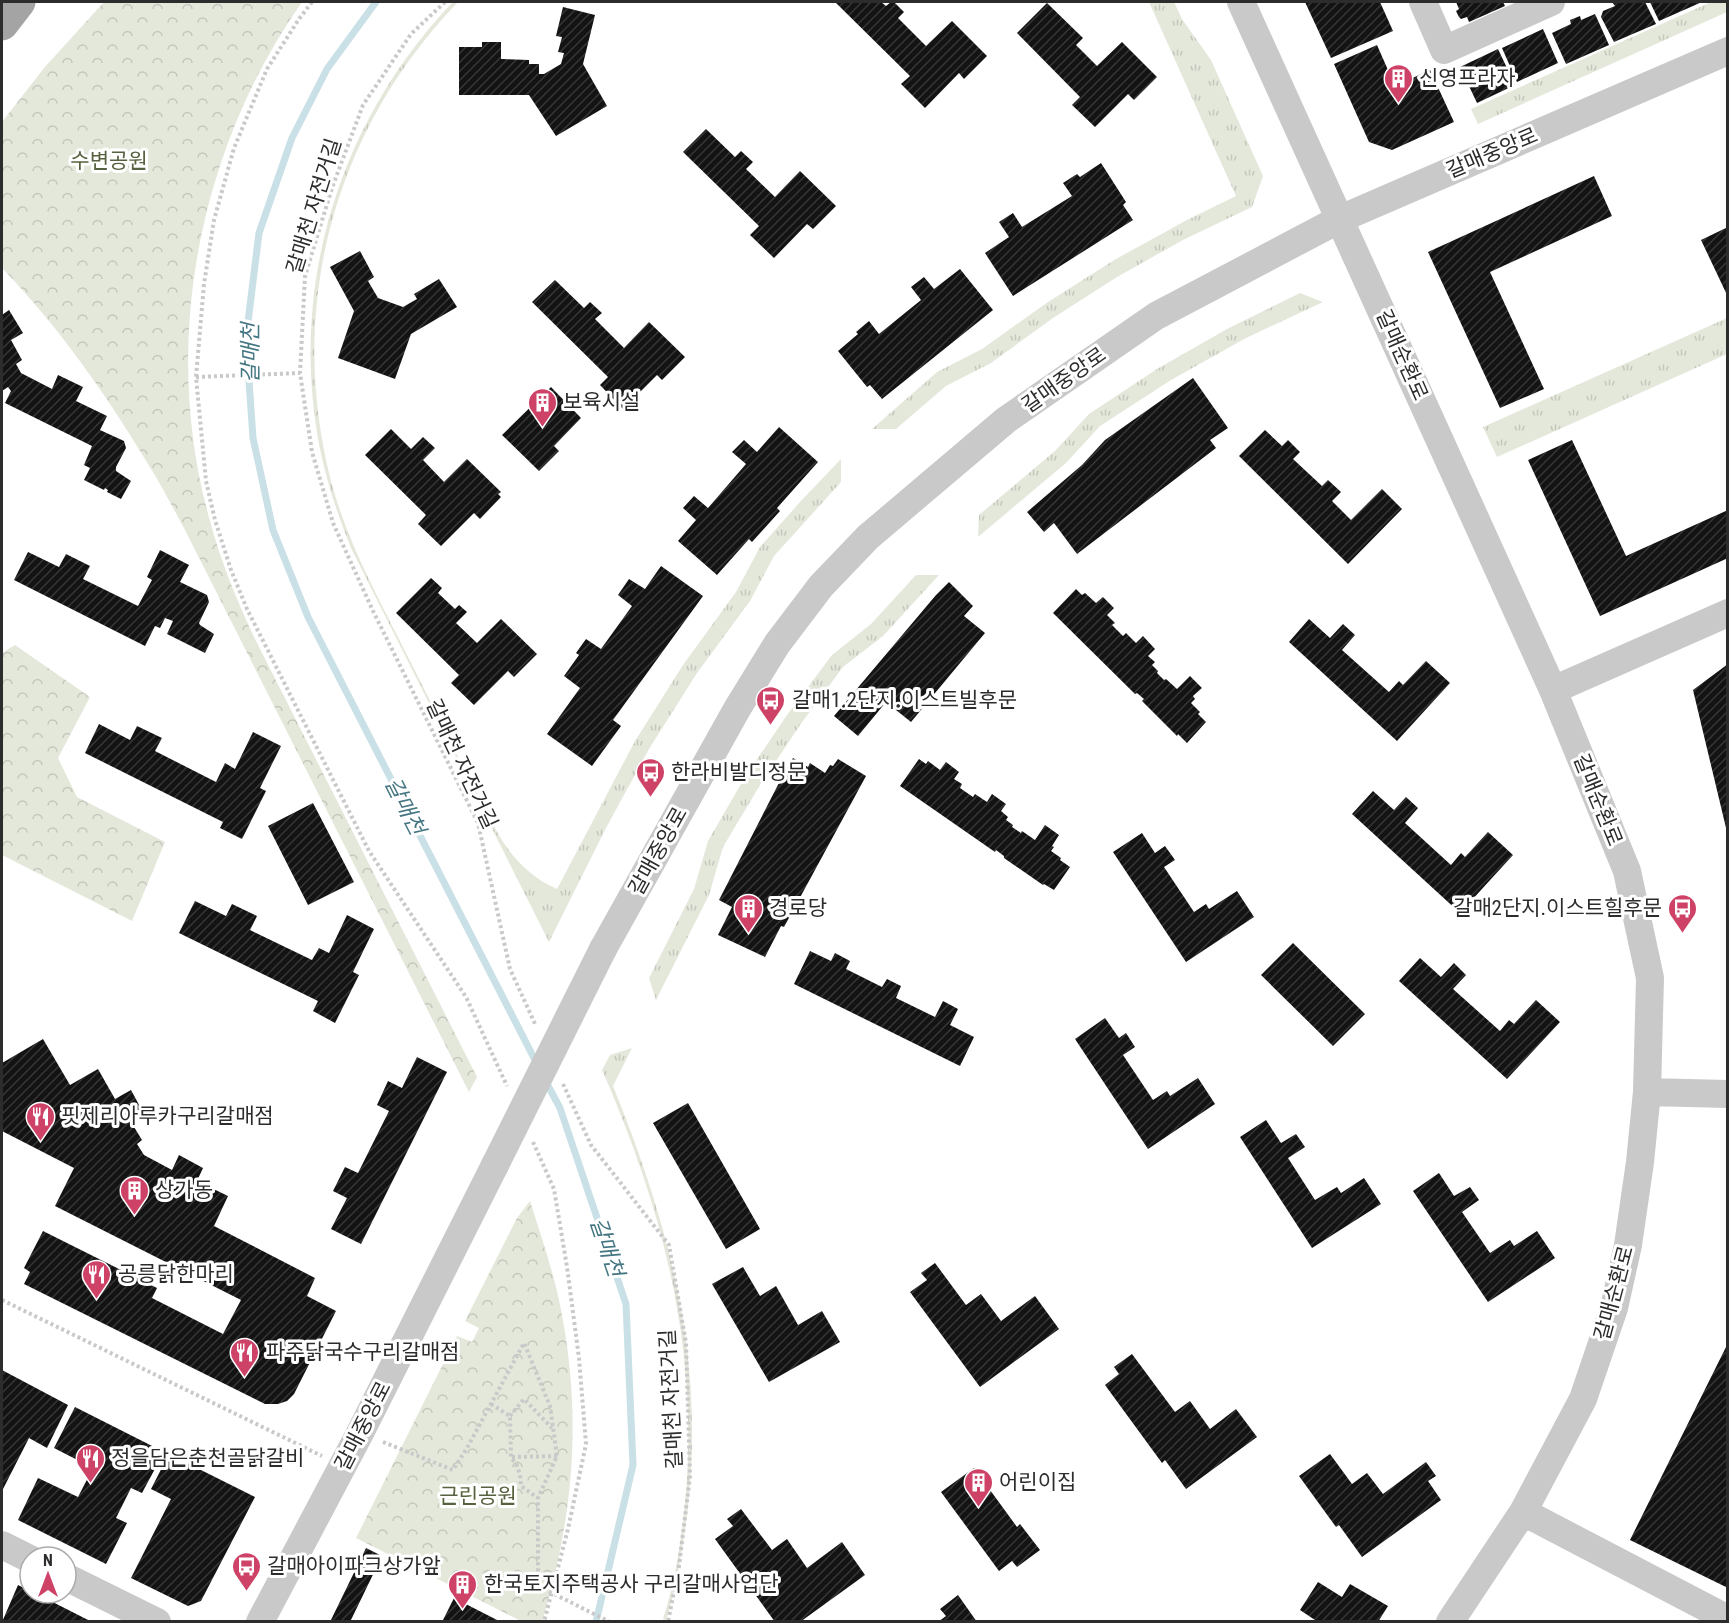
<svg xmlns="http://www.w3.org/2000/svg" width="1729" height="1623" font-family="'Roboto Condensed','Noto Sans KR',sans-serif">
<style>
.grass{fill:url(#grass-tufts)}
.park{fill:url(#park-crowns)}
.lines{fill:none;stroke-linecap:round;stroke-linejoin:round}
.stream{stroke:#c9e0e6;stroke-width:7}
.building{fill:url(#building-hatch)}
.path{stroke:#c9c9c9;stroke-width:4;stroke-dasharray:3 3;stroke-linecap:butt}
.minor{stroke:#c9c9c9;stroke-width:28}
.major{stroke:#a4a4a4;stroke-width:33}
.minor-bridge{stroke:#c9c9c9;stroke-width:28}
.labels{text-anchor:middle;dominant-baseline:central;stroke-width:6;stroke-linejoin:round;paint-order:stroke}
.poi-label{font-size:21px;fill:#2c2c2c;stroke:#fff;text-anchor:start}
.street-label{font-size:21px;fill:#2c2c2c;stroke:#fff}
.park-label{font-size:21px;fill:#56613f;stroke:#fff}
.water-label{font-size:22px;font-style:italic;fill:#457783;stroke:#fff}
</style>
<defs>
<pattern id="grass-tufts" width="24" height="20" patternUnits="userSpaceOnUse" patternTransform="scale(1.5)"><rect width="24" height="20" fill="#e4e8db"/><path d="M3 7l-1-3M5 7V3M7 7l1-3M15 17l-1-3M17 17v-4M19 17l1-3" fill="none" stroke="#c4c7bc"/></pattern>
<pattern id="park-crowns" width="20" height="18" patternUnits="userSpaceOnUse" patternTransform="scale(1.5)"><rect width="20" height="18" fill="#e4e8db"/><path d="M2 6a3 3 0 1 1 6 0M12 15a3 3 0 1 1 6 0" fill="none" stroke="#c4c7bc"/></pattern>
<pattern id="building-hatch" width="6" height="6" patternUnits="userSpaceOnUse" patternTransform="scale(1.5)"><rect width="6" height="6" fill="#131313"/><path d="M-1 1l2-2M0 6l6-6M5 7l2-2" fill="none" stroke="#363636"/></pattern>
</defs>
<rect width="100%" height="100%" fill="#fff"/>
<!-- grass -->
<path class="grass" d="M453,2H458C334,131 286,306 331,481C347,542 378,597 406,653C437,714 467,777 500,837C513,859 533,879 557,889L635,741L683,665L736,592L760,547L800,502L841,459V482L774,556L750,601L697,673L649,749L606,828L549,942L351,548C338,516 327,483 320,449C288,286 339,121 453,2Z
M1149,2H1174L1182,19L1211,60L1263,176L1252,207L1183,240L1117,277L1053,318L991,363L946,386L896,429H872L937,372L982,349L1048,302L1116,259L1187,220L1236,196Z
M1711,2H1727V12L1478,124L1471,109Z
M1300,293L1323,302L1246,338L1171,380L1100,426L1066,463L978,537L979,515L1055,451L1089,414L1157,369L1227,329Z
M1727,318V354L1497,457L1483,427Z
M916,575H939L883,636L843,667L800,725L760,785L723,847L709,895L656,1000L649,978L694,889L708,841L745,777L787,715L832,655L871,624Z
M632,1048L613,1086C673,1234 709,1374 684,1535C680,1564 675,1593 666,1620L663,1619C676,1579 682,1536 686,1494C698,1343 662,1207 602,1070L610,1055Z"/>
<!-- park -->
<path class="park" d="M104,2H302C198,150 160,345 210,521C221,562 237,601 255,639L477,1077L469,1092L186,532C174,510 162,486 148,464C106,394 58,326 2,268V122L44,68Z
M15,645L90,697L58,758L77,797L165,842L132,921L2,855V653Z
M530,1201C542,1239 555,1276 562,1315C582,1421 573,1519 542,1622L519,1621V1620L356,1538L457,1336L472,1342L479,1328L465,1321L517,1218Z"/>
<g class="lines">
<!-- stream -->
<path class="stream" d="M376,2L327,69L292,138L259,233L246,338L253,438L273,530L308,617L537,1064
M546,1082L560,1108L626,1304L633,1465L596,1622"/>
</g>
<!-- building -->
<path class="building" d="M835,2H881L886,6L891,2H894L904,12L898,18L926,46L952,21L987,56L964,79L959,73L925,108L901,84L910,76Z
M1305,2H1380L1393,31L1331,58Z
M1456,2H1503L1505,6L1469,22L1467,17L1461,19L1459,17L1456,11L1459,9Z
M1612,2H1645L1656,24L1614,42L1601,17L1603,11L1615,6Z
M1650,2H1702L1659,21Z
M1047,3L1083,38L1076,45L1097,66L1122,42L1157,77L1134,100L1128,94L1095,127L1072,105L1080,97L1017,33Z
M563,7L595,15L583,64L607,106L556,136L529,95H459V47H482V42H501V59L529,60V64H539V74H544L561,64L564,53L558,52L562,37L556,36Z
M1595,14L1609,45L1566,64L1552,33L1571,24L1570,20L1580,16L1581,20Z
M1543,29L1558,63L1517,82L1502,48Z
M1377,45L1395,86L1430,70L1454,122L1392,150L1369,142L1334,64Z
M1498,49L1515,85L1477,103L1460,67Z
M706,129L735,157L741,151L753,162L746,169L775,197L800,171L836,206L813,229L807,224L774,258L750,235L759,226L683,152Z
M1101,163L1126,202L1123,205L1133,220L1013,296L985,253L1009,237L999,222L1013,213L1022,227L1072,196L1063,183L1077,174L1080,177Z
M1594,176L1612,216L1490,272L1544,389L1500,408L1428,252Z
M1728,227V297L1701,240Z
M360,251L374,277L368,281L378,298L403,307L417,299L414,294L439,279L457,307L411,334L395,379L338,358L354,311L330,267Z
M960,269L993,310L882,399L870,385L867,387L838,351L858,334L856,332L869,321L879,334L921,300L911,287L924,277L934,289Z
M555,280L584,308L590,302L602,313L595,319L624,348L649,322L685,357L662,380L657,375L623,409L600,385L608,377L532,302Z
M9,310L23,333L11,340L22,360L16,364L21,373L52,389L58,375L83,387L76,401L107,416L100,430L124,441L126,448L116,467V471L131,481L121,499L107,492L108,490L105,488L104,490L84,480L90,468L84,465L92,446L5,403L11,391L8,387L2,391V315Z
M1193,378L1228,428L1210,440L1216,448L1077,554L1054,523L1044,532L1027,512L1082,465L1105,440Z
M551,387L581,418L554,446L559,451L539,471L502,435Z
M779,427L818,462L777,508L780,511L752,542L749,539L717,575L678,541L696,520L683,508L694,496L708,508L746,464L732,452L744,440L757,452Z
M391,429L411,449L423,437L435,448L423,460L444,482L467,459L501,492L498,494L501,497L480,519L474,513L441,546L418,524L426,515L365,455Z
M1265,430L1282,446L1288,440L1300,452L1293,459L1322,486L1328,480L1341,492L1332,501L1351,520L1382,489L1402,509L1348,564L1239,456Z
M1572,440L1626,556L1728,510V558L1600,616L1528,460Z
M160,550L189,565L180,582L207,595L209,602L199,623L200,625L214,634L205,653L167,634L173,621L165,618L160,628L155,626L145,646L14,580L28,552L59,567L66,554L90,566L83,579L138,606L152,580L147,577Z
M661,566L703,596L613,720L621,726L592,766L547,734L580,688L564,676L579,655L576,653L586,639L601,649L632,606L618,595L629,579L645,589Z
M431,578L442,588L438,593L455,609L459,605L467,612L456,623L477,643L501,619L537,654L514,677L508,671L474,705L451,683L459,675L396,613Z
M949,582L973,606L964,616L985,633L911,722L886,702L858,736L834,716L936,595Z
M1076,589L1082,595L1085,593L1096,603L1103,597L1114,608L1107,615L1115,623L1112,625L1123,636L1126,633L1136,643L1143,636L1155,649L1148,656L1155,662L1152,665L1158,671L1157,673L1164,680L1166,679L1177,689L1190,676L1202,688L1193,696L1195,699L1191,703L1200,712L1198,714L1206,722L1187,743L1178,734L1177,736L1142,701L1144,699L1137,693L1135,694L1053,613Z
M1309,619L1330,638L1343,624L1355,635L1342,650L1389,692L1399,681L1403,685L1426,661L1450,683L1397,741L1289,642Z
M1728,664V832H1727L1693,690Z
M99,724L130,740L137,726L162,738L155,751L216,782L225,763L235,769L253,732L281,746L260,788L266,791L242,839L220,828L223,822L85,753Z
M793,758L808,767L810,763L825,773L830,765L833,766L838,759L866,776L784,927L781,926L765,957L718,935L732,907L719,900L782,777Z
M919,759L926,764L928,761L940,770L946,762L959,772L954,779L962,784L960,788L973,797L975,794L987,802L992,794L1006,804L1001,811L1008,817L1006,820L1013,825L1012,827L1021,833L1022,831L1035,840L1045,825L1059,835L1052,846L1054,847L1051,851L1061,858L1060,860L1070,867L1054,890L1044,884L1043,885L1004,858V856L996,850L995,852L900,786Z
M1373,791L1394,810L1406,797L1418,808L1405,823L1451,865L1461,853L1465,857L1488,832L1513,855L1460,913L1352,814Z
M313,803L354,882L308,905L268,826Z
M1142,833L1155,853L1165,846L1175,860L1164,867L1194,912L1206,904L1209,909L1237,891L1254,917L1186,962L1113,852Z
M195,901L226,916L232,904L257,916L250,930L312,960L319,948L329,953L347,915L374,929L353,972L359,975L335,1023L313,1011L318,1001L179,933Z
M1293,943L1365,1014L1333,1046L1261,975Z
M810,951L831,961L835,953L850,961L846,969L882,987L887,979L901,986L896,998L935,1017L943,1001L958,1009L950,1025L974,1037L960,1066L794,984Z
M1420,958L1441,977L1454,963L1466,975L1453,989L1500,1031L1509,1020L1514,1024L1536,1000L1560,1022L1507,1079L1399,981Z
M1105,1018L1119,1038L1126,1033L1135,1047L1123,1055L1153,1100L1167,1091L1170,1096L1198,1078L1215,1104L1148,1149L1075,1039Z
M43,1039L70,1085L98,1069L115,1099L131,1090L144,1114L131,1122L142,1140L137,1144L144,1155L172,1170L179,1155L203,1168L197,1181L228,1196L214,1226L315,1278L307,1296L336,1311L294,1394L287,1401L278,1404H265L24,1284L30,1272L24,1268L43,1231L157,1288L152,1298L223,1334L241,1300L55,1206L74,1168L2,1131V1063Z
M417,1057L447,1072L361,1244L331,1229L347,1198L333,1191L345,1167L358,1173L389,1111L377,1105L388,1081L402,1088Z
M688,1103L760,1229L726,1249L653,1123Z
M1266,1120L1281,1143L1296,1134L1305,1147L1288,1158L1315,1200L1337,1187L1341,1193L1364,1178L1381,1204L1312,1248L1240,1137Z
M1439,1173L1454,1196L1470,1187L1479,1200L1462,1212L1490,1253L1510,1240L1514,1246L1537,1231L1555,1258L1488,1302L1413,1191Z
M935,1263L966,1305L981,1294L1001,1321L1035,1296L1059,1329L980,1387L910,1292L927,1280L921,1273Z
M743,1267L760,1296L776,1286L798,1325L822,1311L840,1342L769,1382L712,1284Z
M1728,1343V1588L1630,1540Z
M1132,1354L1175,1412L1190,1401L1210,1429L1236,1409L1257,1437L1186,1489L1165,1460L1162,1463L1105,1385L1119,1374L1114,1367Z
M2,1370L68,1405L47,1448L29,1438L2,1491Z
M75,1407L164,1452L142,1493L131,1488L116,1518L127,1523L106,1564L18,1520L38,1478L78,1497L93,1468L54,1448Z
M169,1454L255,1497L201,1601L188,1606L131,1578L171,1499L151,1489Z
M1330,1454L1352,1484L1367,1473L1383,1494L1426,1462L1436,1476L1428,1481L1441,1500L1362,1557L1339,1525L1336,1527L1299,1476Z
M974,1468L1017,1527L1020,1524L1040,1550L1017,1567L1012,1561L999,1571L941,1492Z
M741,1509L772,1550L787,1539L807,1568L842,1542L865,1575L800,1622H775L715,1539L733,1526L727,1519Z
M366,1548L382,1556L350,1622H330Z
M1318,1582L1342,1597L1350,1584L1388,1606L1378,1622H1318L1300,1610Z
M18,1585L30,1591V1593H35L92,1622H2Z
M958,1595L977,1622H938L946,1616L940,1609Z
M454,1598L501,1622H442Z"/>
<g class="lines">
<!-- path -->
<path class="path" d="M312,2L299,19L267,69L234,148L214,220L204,284L196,377L206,481L215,520L231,570L247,609L369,851L466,997L507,1086
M445,2L411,34L363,105L332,188L305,276L300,373L312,452L333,523L373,611L478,823L510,969L536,1026
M196,377L300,373
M563,1084L591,1145L669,1245L686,1343L690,1476L679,1566L668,1622
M533,1142L554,1189L567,1267L579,1358L586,1444L568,1529L544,1622
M2,1300L322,1456
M491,1404L510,1416L511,1457L517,1466L520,1475L521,1486L538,1498
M510,1416L524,1399L552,1428
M383,1442L453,1470L467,1448L524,1343L550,1406L557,1456L538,1498V1586L610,1622
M512,1457L557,1456"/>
<!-- minor -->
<path class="minor" d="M1241,2L1553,690L1627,871L1650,978L1647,1092L1640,1162L1628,1245L1614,1308L1583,1399L1523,1512L1450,1622
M1423,2L1444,50L1551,2
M1553,690L1728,613
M603,949L737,709L777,644L821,586L868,537L1006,420L1156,316L1340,219L1728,51
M1647,1092L1728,1094
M1523,1512L1728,1619
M2,1545L30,1559
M66,1577L157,1622
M260,1622L360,1433L495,1165"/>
<!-- major -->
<path class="major" d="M2,24L19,2"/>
<!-- minor-bridge -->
<path class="minor-bridge" d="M495,1165L603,949"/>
</g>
<!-- icons -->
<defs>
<symbol id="building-pin" viewBox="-11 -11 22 30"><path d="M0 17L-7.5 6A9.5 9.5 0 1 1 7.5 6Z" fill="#ce4267" stroke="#fff"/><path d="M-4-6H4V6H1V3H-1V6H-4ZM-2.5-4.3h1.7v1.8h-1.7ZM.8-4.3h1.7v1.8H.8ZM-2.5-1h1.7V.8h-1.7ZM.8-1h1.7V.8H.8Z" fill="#fff"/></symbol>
<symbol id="bus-pin" viewBox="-11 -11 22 30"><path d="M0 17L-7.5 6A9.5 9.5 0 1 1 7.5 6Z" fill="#ce4267" stroke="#fff"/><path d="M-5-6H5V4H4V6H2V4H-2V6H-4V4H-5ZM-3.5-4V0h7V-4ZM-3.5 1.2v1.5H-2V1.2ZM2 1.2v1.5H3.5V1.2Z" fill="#fff"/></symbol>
<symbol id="restaurant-pin" viewBox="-11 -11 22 30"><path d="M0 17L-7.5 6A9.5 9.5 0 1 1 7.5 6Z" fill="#ce4267" stroke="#fff"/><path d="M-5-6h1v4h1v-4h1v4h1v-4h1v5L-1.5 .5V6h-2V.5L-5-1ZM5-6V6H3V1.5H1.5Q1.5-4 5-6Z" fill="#fff"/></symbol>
</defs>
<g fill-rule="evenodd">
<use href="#building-pin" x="1382" y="62" width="33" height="45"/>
<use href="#building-pin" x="526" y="386" width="33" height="45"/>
<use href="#bus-pin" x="754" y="684" width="33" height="45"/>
<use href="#bus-pin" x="634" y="756" width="33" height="45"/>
<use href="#building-pin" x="732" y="892" width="33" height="45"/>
<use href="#bus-pin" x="1666" y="892" width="33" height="45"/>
<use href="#restaurant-pin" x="24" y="1100" width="33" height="45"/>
<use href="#building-pin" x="118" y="1174" width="33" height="45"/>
<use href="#restaurant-pin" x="80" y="1258" width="33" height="45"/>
<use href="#restaurant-pin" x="228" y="1336" width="33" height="45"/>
<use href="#restaurant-pin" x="74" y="1442" width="33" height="45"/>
<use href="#building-pin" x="962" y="1466" width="33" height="45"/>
<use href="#bus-pin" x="230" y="1550" width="33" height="45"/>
<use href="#building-pin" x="446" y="1568" width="33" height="45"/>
</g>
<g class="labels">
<!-- poi labels -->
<g class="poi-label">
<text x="1419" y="78">신영프라자</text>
<text x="563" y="402">보육시설</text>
<text x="792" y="700">갈매1.2단지.이스트빌후문</text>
<text x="671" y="772">한라비발디정문</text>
<text x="769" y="908">경로당</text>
<text x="1662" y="908" text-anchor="end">갈매2단지.이스트힐후문</text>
<text x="61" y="1116">핏제리아루카구리갈매점</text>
<text x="155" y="1190">상가동</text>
<text x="118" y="1274">공릉닭한마리</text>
<text x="266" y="1352">파주닭국수구리갈매점</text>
<text x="111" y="1458">정을담은춘천골닭갈비</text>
<text x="999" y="1482">어린이집</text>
<text x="267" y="1566">갈매아이파크상가앞</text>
<text x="484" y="1584">한국토지주택공사 구리갈매사업단</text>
</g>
<!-- street labels -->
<g class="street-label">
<text transform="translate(1492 153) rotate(-23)">갈매중앙로</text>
<text transform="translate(314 206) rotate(-73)">갈매천 자전거길</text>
<text transform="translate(1402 355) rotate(66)">갈매순환로</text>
<text transform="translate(1064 380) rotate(-35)">갈매중앙로</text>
<text transform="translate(462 764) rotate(65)">갈매천 자전거길</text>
<text transform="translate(1598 800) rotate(68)">갈매순환로</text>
<text transform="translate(658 851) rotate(-61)">갈매중앙로</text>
<text transform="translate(1614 1293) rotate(-75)">갈매순환로</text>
<text transform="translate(671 1399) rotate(-93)">갈매천 자전거길</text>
<text transform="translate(363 1426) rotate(-63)">갈매중앙로</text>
</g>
<!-- park labels -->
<g class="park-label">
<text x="109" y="161">수변공원</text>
<text x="478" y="1496">근린공원</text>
</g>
<!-- water labels -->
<g class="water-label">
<text transform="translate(250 353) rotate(-90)">갈매천</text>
<text transform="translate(405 806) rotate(63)">갈매천</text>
<text transform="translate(607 1247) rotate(71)">갈매천</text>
</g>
</g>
<!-- border -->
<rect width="1729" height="1623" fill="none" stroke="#2c2c2c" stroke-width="6"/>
<!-- north arrow -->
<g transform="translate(48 1575)"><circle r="28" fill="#ffffff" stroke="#ababab" stroke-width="1.5"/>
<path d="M0-4.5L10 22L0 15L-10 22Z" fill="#ce4267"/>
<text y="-9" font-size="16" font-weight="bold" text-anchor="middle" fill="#2c2c2c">N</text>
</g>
</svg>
